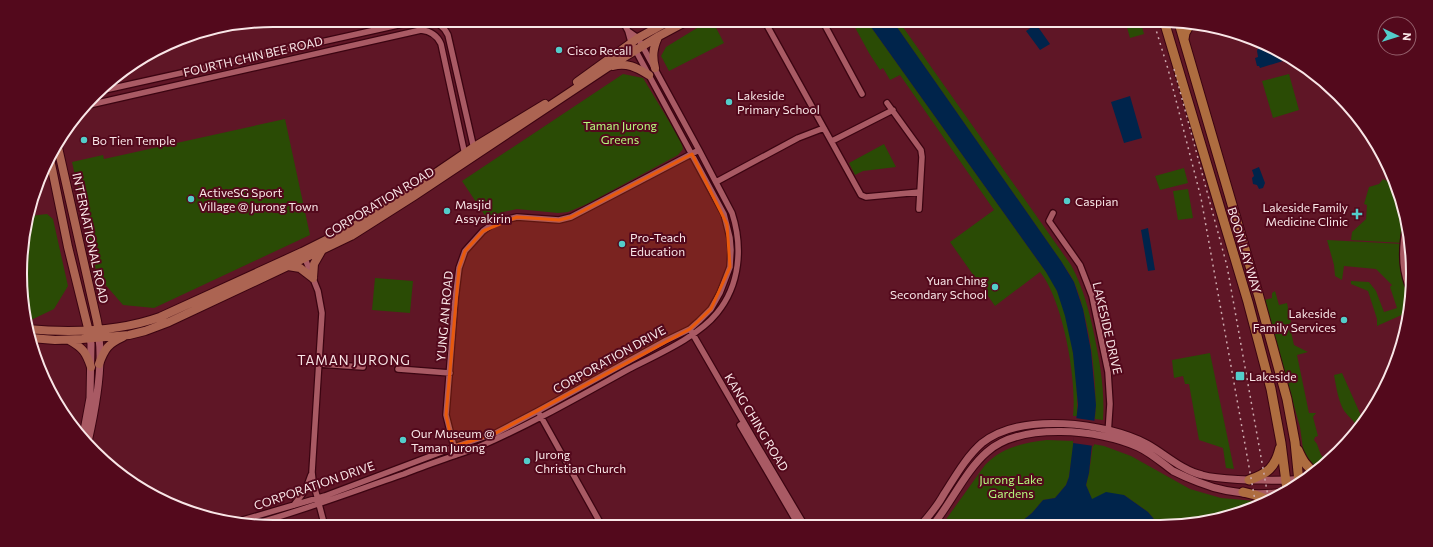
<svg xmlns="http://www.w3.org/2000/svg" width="1433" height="547" font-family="Commissioner,sans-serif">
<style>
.green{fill:#2a4b05}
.water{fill:#00244b}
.pier{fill:#5f1626}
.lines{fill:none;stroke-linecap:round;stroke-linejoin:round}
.minor-casing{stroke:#3b0411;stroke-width:8}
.tertiary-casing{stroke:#3b0411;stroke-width:9}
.secondary-casing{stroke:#3b0411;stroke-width:10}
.primary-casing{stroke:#3b0411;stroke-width:11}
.minor{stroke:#a95a64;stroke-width:5.5}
.tertiary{stroke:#a95a64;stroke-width:7}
.secondary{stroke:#ac6452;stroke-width:8}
.primary{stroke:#ae6d40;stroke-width:9}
.rail{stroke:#cca9ae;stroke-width:1.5;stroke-dasharray:2 4;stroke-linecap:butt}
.marked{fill:#e8590c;fill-opacity:0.2;stroke:#e8590c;stroke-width:3;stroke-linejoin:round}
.poi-dot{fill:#53cdca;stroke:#53091c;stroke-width:1.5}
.labels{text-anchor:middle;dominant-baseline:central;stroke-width:4;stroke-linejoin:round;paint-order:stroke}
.poi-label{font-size:12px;fill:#f9e6e7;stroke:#53091c;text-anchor:start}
.street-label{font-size:12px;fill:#f9e6e7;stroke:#53091c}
.park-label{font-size:12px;fill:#b6fa7e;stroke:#53091c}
.neighbourhood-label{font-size:13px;letter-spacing:1px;fill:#f9e6e7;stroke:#53091c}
.rim{fill:none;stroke:#f9e6e7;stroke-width:2}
</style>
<rect width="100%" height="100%" fill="#5f1626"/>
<!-- green -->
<path class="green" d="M710,20H712L724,43L669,71L661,56L666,47Z
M851,20H866L1046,272C1050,278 1054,284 1057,291C1071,322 1079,382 1077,416H1073C1077,380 1063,300 1040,272L995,306L950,242L994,210L900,75L890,80L883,68L880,70L869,53Z
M892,20H898L1071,265C1083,287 1089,310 1094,334C1100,363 1105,391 1103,420L1095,419C1098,382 1089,316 1074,282C1071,275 1065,268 1061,261Z
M1125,20H1140L1144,34L1130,38Z
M623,74L643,78L681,141L683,149L678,155L587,204L568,212L558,213L517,209L503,212L486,217L462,181Z
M1289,74L1299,110L1273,118L1262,81Z
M285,119L310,235L154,308L123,305L97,275L72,162L103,155L104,159Z
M884,144L896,167L863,171L855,175L849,163Z
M1184,168L1188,183L1160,190L1155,176Z
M1383,179L1391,183L1406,225L1403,243L1351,240L1352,232L1366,219L1367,205L1364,204L1369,187L1379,184Z
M1188,189L1193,218L1178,220L1173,191Z
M47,214L53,219L68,286L54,309L29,321L25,320L22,240L30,216Z
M1327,240L1403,244L1408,286L1406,313L1377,326V319L1368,291L1351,284V281L1369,282L1376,291L1384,312L1397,308L1390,287L1392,285L1376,269L1344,266L1342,280L1335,276L1334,265Z
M375,278L413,281L410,313L372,310Z
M1275,291L1279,305L1287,303L1291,322L1288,325L1287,328L1291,332L1294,345L1308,352L1297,355L1309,413H1316L1313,417L1318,436L1315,437L1314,440L1317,444L1321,455L1328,463L1318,470L1312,465L1304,456L1300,427L1264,300L1272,298V293Z
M1210,353L1234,469L1226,468L1223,448L1199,440L1189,384H1185L1183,376L1174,378L1172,360Z
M1342,373L1363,420L1357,427C1354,420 1347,416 1343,409C1338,399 1336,386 1334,375Z
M1047,440L1074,441L1069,477L1066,485L1055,498L1043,500L1032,513L1017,525H942L985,465C1002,447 1023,443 1047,440Z
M1093,444L1104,446L1131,456L1190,489L1221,498L1255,501L1262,504L1193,525H1159L1148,512L1124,495L1092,500L1086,485L1089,473Z"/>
<!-- water -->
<path class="water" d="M866,20H892L1061,261L1074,282L1083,309L1091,351L1096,405L1089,473L1086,485L1092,499L1106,492L1124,495L1148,512L1159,525H1017L1032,513L1043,500L1055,498L1066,485L1069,477L1078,405L1073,353L1065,316L1057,291L1046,272Z
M1036,24L1050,44L1040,50L1026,31Z
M1259,45L1284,58H1285L1282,59L1283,61L1260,68L1259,66H1257L1255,58L1258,57L1257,51Z
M1130,96L1142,138L1124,143L1111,102Z
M1259,167L1265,183L1263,188L1259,189L1257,185L1253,184L1252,178L1254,176L1252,170Z
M1148,228L1155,270L1148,271L1141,230Z"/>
<!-- pier -->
<path class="pier" d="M1075,418L1096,421L1094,446L1073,443Z"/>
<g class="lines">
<defs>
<path id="minor" d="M764,20L861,195L866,197L920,192
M822,20L862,94
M100,91L398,25C417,21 438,14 448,35L474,149
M887,103L921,150L922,157L919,209
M89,105L421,30C431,31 437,35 441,44L465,155
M832,141L893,110
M716,182L798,138L824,128
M1053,213L1049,221L1080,265L1092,296L1108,372L1110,404L1108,434
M1406,226C1402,245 1401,266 1408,285
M1410,237L1409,253L1410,260
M304,256L318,291L322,313L312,472L313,481L325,527
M691,331L754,440L805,526
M319,364L363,367
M398,369L450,373
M540,415L602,526
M740,425L799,526
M456,455L446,415L455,300L459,268L465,251L483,231L494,223L504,220L517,217L559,220L571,217L699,150
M294,505L306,489L311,475
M236,522L325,496L460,445L496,433L538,411L665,341L690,329L699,321L711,309L720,293L730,267L731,250L730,238L724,214L631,42L628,31L622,20
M254,524C305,510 354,491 404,474C421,467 439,461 456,455C465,452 474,449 483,445C533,423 580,396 629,369C656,355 698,337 717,313C740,285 743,247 732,213L699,150L638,38L628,31"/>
<path id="tertiary" d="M83,436L90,398L91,344L90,338
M88,442C95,411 103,368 99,338
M921,525C929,516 938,505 944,494C955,477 966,457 982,443C1021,412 1105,422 1147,444C1165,454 1181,470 1202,475C1216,479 1232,479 1247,480C1266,480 1285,481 1304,479
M933,525C951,503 966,470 987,452C1021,422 1099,429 1138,447C1151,453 1162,463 1173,471C1181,475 1190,479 1198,482C1225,493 1256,496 1285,492"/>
<path id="secondary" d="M613,66C627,62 637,68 649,75
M655,68C652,56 653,48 658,37
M577,82L638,38L671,20
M57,143L97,321L99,333
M50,159L68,247L90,336
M288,266L300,268L313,278
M313,278L314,264L322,250
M27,329C72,333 118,332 160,317L302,252L354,226L393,202L474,147L545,104
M31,338L55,340L82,339L129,335L145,331L169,322L305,258L351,236L414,196L608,67L659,36L689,20
M69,340C83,348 86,352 91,367
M99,364C105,348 108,344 123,337"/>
<path id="primary" d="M1164,21L1248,302L1271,389L1281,443L1287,490
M1179,23L1259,297L1287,399L1295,442L1299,482
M1184,39L1185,33L1190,24
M1298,450C1302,459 1306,467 1315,472
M1249,480C1268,473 1275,468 1280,448
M1243,492L1255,495L1271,501"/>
</defs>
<!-- minor casing -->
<use href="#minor" class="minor-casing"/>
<!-- tertiary casing -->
<use href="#tertiary" class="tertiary-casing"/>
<!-- secondary casing -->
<use href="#secondary" class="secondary-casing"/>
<!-- primary casing -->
<use href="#primary" class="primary-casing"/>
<!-- minor -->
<use href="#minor" class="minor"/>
<!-- tertiary -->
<use href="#tertiary" class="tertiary"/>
<!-- secondary -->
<use href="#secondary" class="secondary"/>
<!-- primary -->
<use href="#primary" class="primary"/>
<!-- rail -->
<path class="rail" d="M1153,20L1168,69L1201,198L1256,506
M1174,69L1227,266L1269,502"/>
</g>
<!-- marked area -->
<path class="marked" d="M692,154L727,224L730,267L711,309L690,329L496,433L453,447L446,415L459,268L465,251L483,231L517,217L559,220L571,217Z"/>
<!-- markers -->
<g class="poi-dot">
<circle cx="559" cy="50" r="4"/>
<circle cx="729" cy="102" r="4"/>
<circle cx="84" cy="140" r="4"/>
<circle cx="191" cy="199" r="4"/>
<circle cx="1067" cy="201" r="4"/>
<circle cx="447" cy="211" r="4"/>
<path d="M1355 208h4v4h4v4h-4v4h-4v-4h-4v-4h4z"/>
<circle cx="622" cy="244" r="4"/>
<circle cx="995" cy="287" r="4"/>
<circle cx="1344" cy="320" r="4"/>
<rect x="1235" y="371" width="10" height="10" rx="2"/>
<circle cx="403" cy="440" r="4"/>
<circle cx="527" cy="461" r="4"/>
</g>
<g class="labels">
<!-- poi labels -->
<g class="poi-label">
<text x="567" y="50">Cisco Recall</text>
<text x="737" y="95">Lakeside<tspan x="737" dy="14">Primary School</tspan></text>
<text x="92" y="140">Bo Tien Temple</text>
<text x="199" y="192">ActiveSG Sport<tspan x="199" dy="14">Village @ Jurong Town</tspan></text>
<text x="1075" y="201">Caspian</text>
<text x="455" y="204">Masjid<tspan x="455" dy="14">Assyakirin</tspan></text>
<text x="1348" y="207" text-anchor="end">Lakeside Family<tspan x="1348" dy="14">Medicine Clinic</tspan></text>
<text x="630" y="237">Pro-Teach<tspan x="630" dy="14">Education</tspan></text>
<text x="987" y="280" text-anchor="end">Yuan Ching<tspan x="987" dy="14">Secondary School</tspan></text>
<text x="1336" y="313" text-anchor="end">Lakeside<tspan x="1336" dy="14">Family Services</tspan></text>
<text x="1249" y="376">Lakeside</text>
<text x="411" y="433">Our Museum @<tspan x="411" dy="14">Taman Jurong</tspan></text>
<text x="535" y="454">Jurong<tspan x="535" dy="14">Christian Church</tspan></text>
</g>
<!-- street labels -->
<g class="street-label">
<text transform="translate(253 56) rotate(-13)">FOURTH CHIN BEE ROAD</text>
<text transform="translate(379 202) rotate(-31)">CORPORATION ROAD</text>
<text transform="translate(91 238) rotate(78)">INTERNATIONAL ROAD</text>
<text transform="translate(1245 250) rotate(73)">BOON LAY WAY</text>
<text transform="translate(444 316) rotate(-85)">YUNG AN ROAD</text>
<text transform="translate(1108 328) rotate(77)">LAKESIDE DRIVE</text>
<text transform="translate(609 359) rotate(-29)">CORPORATION DRIVE</text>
<text transform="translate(757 422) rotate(59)">KANG CHING ROAD</text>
<text transform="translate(314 485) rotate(-19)">CORPORATION DRIVE</text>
</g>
<!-- park labels -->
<g class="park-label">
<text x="620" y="125">Taman Jurong<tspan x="620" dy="14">Greens</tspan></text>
<text x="1011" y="479">Jurong Lake<tspan x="1011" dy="14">Gardens</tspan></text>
</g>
<!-- neighbourhood labels -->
<g class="neighbourhood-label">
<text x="354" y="360">TAMAN JURONG</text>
</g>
</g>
<!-- crop -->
<path d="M0 0H1433V547H0ZM273 27H1160A246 246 0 0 1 1406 273V274A246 246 0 0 1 1160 520H273A246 246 0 0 1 27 274V273A246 246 0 0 1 273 27Z" fill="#53091c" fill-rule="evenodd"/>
<path class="rim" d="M273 27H1160A246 246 0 0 1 1406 273V274A246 246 0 0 1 1160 520H273A246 246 0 0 1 27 274V273A246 246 0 0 1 273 27Z"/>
<!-- north arrow -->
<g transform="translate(1397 36) rotate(94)"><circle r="19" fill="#53091c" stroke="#95616d"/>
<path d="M0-3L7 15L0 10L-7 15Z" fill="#53cdca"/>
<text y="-6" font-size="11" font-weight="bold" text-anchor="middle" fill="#f9e6e7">N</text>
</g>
</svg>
